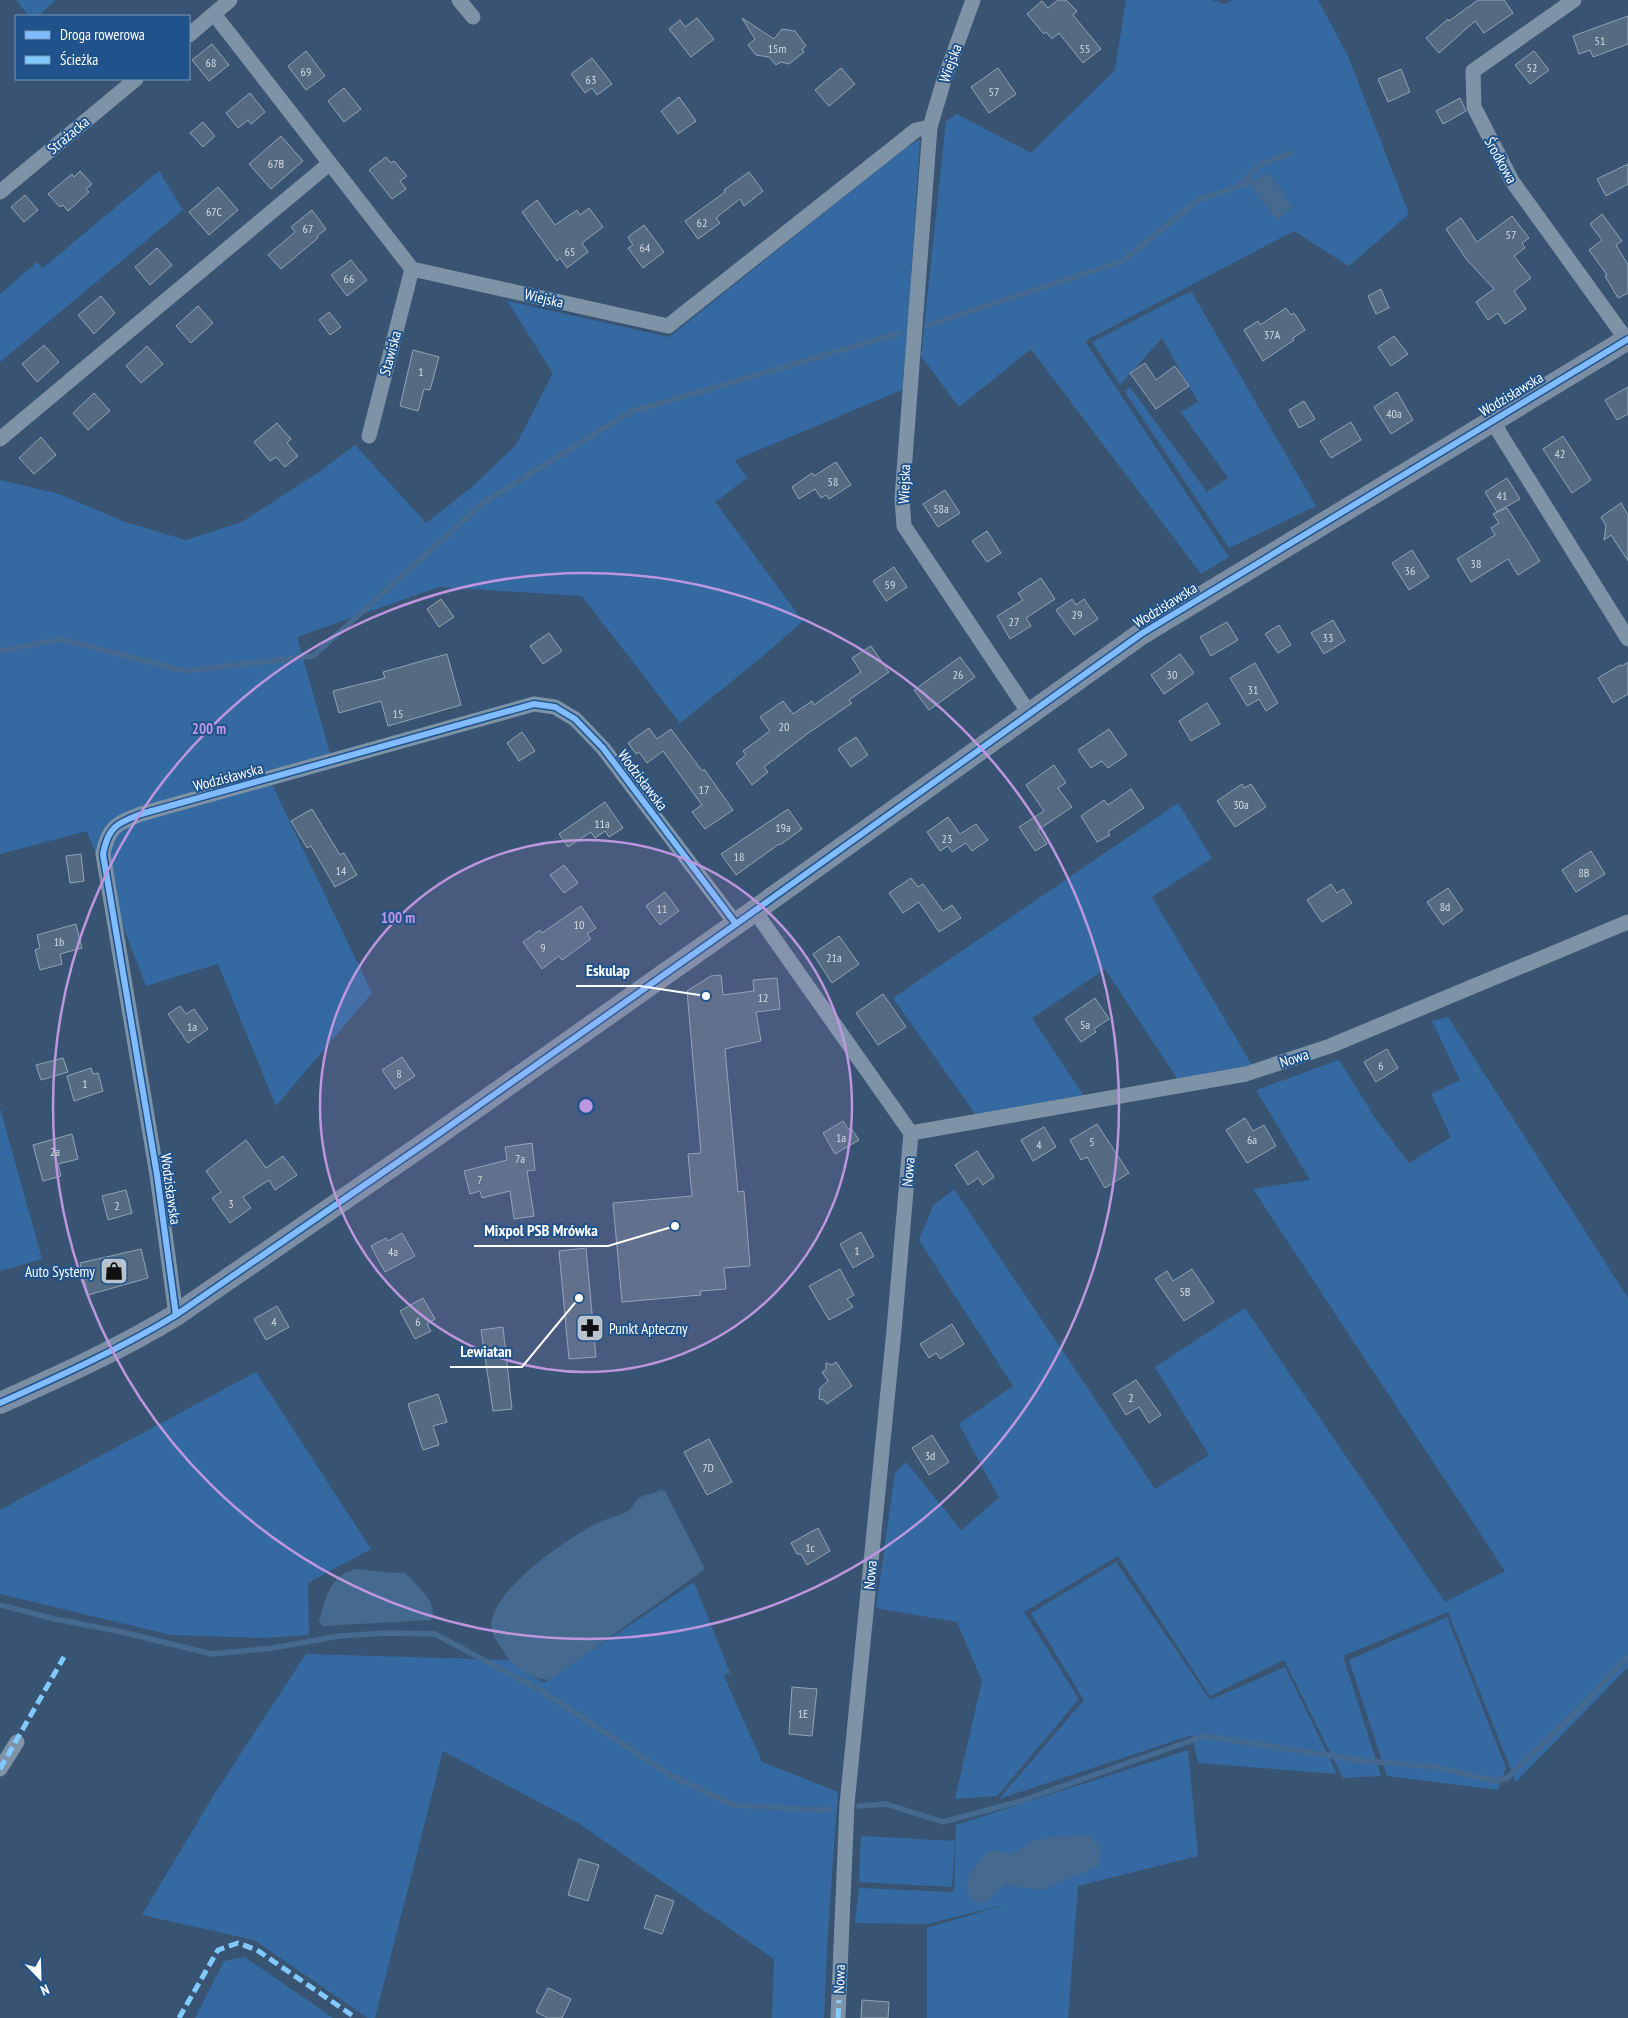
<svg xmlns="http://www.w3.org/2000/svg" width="1628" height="2018" font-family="'PT Sans Narrow',sans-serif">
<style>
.green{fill:#346aa1}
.water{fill:#466990}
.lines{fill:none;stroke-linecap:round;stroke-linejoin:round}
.stream{stroke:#466990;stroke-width:5.5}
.building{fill:#546b82;stroke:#93a4b5}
.street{stroke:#7f93a7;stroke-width:15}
.secondary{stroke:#7b8ea3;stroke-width:22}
.quiet{stroke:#80caff;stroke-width:5;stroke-dasharray:10 5;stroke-linecap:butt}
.cycleway-casing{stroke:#20538b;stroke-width:9}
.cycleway{stroke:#80bcff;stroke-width:6}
.ring{fill:none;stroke:#bd96df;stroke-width:2.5}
.labels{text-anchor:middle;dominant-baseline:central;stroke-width:4;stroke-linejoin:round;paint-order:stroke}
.number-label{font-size:12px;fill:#d4dae0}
.street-label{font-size:15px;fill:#fff;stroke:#20538b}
.poi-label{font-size:15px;fill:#fff;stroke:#20538b;text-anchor:end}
.centre{fill:#bd96df;stroke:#20538b;stroke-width:2.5}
.ring-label{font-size:15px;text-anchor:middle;font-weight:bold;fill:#bd96df;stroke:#20538b;stroke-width:4;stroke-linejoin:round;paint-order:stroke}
.leader{fill:none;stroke:#fff;stroke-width:2}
.callout-dot{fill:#fff;stroke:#20538b;stroke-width:2}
.callout-label{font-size:16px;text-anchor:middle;font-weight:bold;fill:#fff;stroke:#20538b;stroke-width:4;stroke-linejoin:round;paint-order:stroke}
</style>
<rect width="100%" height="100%" fill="#385472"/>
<!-- green -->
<path class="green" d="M16,0H56L38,16H29Z
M1126,0H1211L1226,4L1232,0H1318L1348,56L1409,214L1349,266L1294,231L1085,341L1229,557L1201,574L1031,349L959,407L921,356L946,121L957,114L1031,153L1115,70Z
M920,139L904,389L735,460L747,478L715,502L803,621L762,657L680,723L582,596L439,587L297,637L330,754L266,772L372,993L276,1106L218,964L146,986L87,831L0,854V480L59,494L125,522L186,540L242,522L322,470L355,445L426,523L472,487L516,445L553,373L507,301L669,337L905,148Z
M159,171L183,210L0,362V294L37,262L43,268Z
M1191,291L1316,506L1229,548L1125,392L1130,387L1207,492L1228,478L1181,412L1198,402L1162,338L1120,385L1092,342Z
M1178,803L1212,858L1152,897L1252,1065L1178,1080L1105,969L1032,1018L1083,1095L976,1115L893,998Z
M1448,1017L1628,1298V1667L1516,1782L1448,1612L1343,1656L1381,1776L1343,1778L1284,1660L1210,1696L1118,1556L1024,1612L1079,1699L997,1796L955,1799L982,1681L957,1622L876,1608L895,1473L906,1462L961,1530L999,1498L959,1424L1013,1386L919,1240L933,1206L954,1189L1155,1489L1209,1455L1155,1367L1245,1308L1445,1602L1505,1571L1253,1189L1310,1180L1256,1090L1339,1060L1377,1121L1409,1163L1451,1137L1431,1094L1460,1080L1432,1021Z
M0,1108L42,1259L0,1271Z
M256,1372L371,1549L308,1583L309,1635L262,1638L171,1635L0,1594V1510Z
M1116,1562L1210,1700L1285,1667L1337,1774L1198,1763L1192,1735L999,1799L1084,1700L1031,1613Z
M694,1582L730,1673L724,1676L762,1762L838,1792L828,1929L824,2018H772L774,1959L578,1823L443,1751L375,2018H368L254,1940L142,1915L215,1793L306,1654L509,1660L543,1683Z
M1447,1617L1506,1768L1498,1790L1387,1776L1349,1660Z
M1188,1750L1198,1856L1078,1886L1068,2018H927V1928L1007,1904L927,1924L855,1923L859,1888L954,1892L956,1825Z
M861,1836L955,1841L952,1887L859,1882Z
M245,1957L333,2018H195L224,1961Z"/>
<!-- water -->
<path class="water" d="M1269,172L1293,207L1277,220L1250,186Z
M660,1490L665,1491L705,1569L550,1680C533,1679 515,1670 506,1655C502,1648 494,1639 492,1631C483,1594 570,1537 597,1523C607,1518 617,1517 626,1512C632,1510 634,1502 639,1498C645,1494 653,1495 660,1490Z
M355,1569L394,1573H405C415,1584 440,1603 431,1620L323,1626L319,1622C326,1598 328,1577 355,1569Z
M1088,1835L1101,1847L1099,1866L1041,1890L1004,1885L985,1903H977C972,1899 967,1894 967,1886C967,1875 983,1850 996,1850C1000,1851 1007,1854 1011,1855L1032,1841L1059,1836Z"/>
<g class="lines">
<!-- stream -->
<path class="stream" d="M1241,184L1260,165L1291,153
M929,325L1123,261L1199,199L1259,180
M0,651L61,639L184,671L313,656L483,503L630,412L900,333
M0,1605L55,1619L122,1632L212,1654L273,1648L339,1636L386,1633L435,1634L540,1690L670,1775L733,1805L820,1810L829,1809
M859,1806L886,1804L943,1822L1021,1801L1204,1736L1365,1761L1436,1767L1495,1781L1507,1778L1582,1706L1628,1656"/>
</g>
<!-- building -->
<path class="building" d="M1058,0H1066L1077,11L1073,15L1101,49L1083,63L1059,33L1052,39L1046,32L1044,34L1027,14L1042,1L1048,8Z
M1478,0H1504L1513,13L1484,33L1475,21L1439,53L1426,38L1448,19L1449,21Z
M1628,16V44L1593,57L1590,50L1579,54L1573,36Z
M697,18L714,39L691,57L669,29L680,20L685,27Z
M742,18L774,39L782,29L795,31L806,46L802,49L804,52L789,64L781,62L776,65L769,57L756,55L748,45L755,39Z
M212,44L229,65L209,81L192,60Z
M306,51L325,76L306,90L288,66Z
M1534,51L1549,70L1530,84L1515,65Z
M592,58L612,84L597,95L592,88L585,93L571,74Z
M841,68L855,84L829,106L815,90Z
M998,68L1016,94L989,113L971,87Z
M1401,69L1410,92L1388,102L1378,79Z
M344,88L361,109L344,122L328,101Z
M250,93L265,112L251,124L248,120L238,128L226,113Z
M679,97L696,121L678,134L661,111Z
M1460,98L1466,111L1443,124L1436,111Z
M203,122L215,136L203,147L190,133Z
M281,136L303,161L271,189L249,164Z
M386,157L391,163L394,161L407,176L400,181L406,189L392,199L369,170Z
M1628,164V184L1606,196L1597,179Z
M80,171L92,184L86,189L89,192L68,211L63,205L60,207L48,194L72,174L74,177Z
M749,172L763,191L744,206L740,199L716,218L720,223L698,239L685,221L725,192L724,190Z
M218,187L238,210L209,235L189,212Z
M25,195L38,210L24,222L11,207Z
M537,200L555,225L577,210L580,215L589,208L603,227L582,243L588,252L567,268L560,258L557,261L522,212Z
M312,210L326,229L317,236L318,238L281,269L268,255L295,232L291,227Z
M1602,214L1622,241L1616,245L1628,265V293L1618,298L1605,276L1607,275L1589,250L1602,240L1590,224Z
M1512,216L1529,238L1522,243L1525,248L1514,256L1531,278L1514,291L1526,309L1505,324L1498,313L1488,320L1476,302L1494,289L1467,260L1446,229L1461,218L1477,242Z
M644,225L664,252L643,268L628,248L633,245L628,237Z
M157,248L172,265L150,285L135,267Z
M351,260L367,280L347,296L331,275Z
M1381,289L1389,308L1376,314L1368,296Z
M101,296L115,313L94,334L78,315Z
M198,306L213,323L191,343L176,326Z
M1286,308L1291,315L1294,313L1305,330L1293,338L1294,340L1263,361L1244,330L1258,321L1260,325Z
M329,312L341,327L330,335L319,320Z
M1394,336L1408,354L1391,366L1378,347Z
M44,345L59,362L37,382L22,364Z
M147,346L163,364L141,383L126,366Z
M413,350L439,357L430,390L424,389L418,411L400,406Z
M1145,363L1156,380L1175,366L1189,386L1156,409L1130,373Z
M1628,387V414L1617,420L1605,400Z
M1397,392L1413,420L1391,434L1374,407Z
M94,393L110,411L88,430L73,413Z
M1304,401L1315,419L1299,428L1289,410Z
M1351,422L1361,440L1331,458L1320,441Z
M277,423L291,439L287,443L298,456L285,467L276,457L270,461L254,442Z
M1563,436L1591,480L1572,493L1543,449Z
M41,437L56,455L34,474L19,458Z
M836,462L851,485L829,499L826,495L821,498L815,489L799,499L792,487L812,473L814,476Z
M1507,478L1520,499L1497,512L1485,492Z
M945,490L960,513L938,527L923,504Z
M1621,503L1628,515V561L1611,535L1604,540L1606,526L1601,517Z
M1507,508L1540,561L1518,575L1508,559L1471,582L1457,559L1495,535L1491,528L1499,523L1493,514Z
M987,531L1001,553L987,562L972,541Z
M1412,550L1429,577L1409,590L1392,563Z
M894,567L907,587L886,601L873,581Z
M1041,578L1055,599L1026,618L1031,626L1010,639L997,616L1023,600L1018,593Z
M441,599L454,617L439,627L427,609Z
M1072,599L1076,605L1084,599L1098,619L1074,635L1056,610Z
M1333,620L1345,641L1324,654L1311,633Z
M1227,622L1238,640L1211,656L1200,637Z
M1279,625L1291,645L1278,653L1265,634Z
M549,633L562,651L543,664L530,646Z
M871,646L889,672L849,700L852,703L807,734L764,767L768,772L752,785L736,763L746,755L743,751L770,731L760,717L783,701L793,714L812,701L814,705L861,672L852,658Z
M447,654L461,705L388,726L381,701L339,713L333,691L385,678L383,672Z
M1180,654L1194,673L1164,694L1151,675Z
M960,657L975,677L929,710L914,690Z
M1628,662V694L1613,703L1598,678L1620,665L1622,666Z
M1255,663L1278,703L1266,711L1259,699L1247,706L1230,678Z
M1207,703L1220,724L1191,741L1179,721Z
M649,728L657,739L671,729L702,771L704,769L733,810L705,829L692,812L702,805L663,751L647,763L639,752L636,754L628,743Z
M1109,729L1127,755L1108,768L1102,761L1091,768L1078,750Z
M522,732L535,751L519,761L507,743Z
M856,737L868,755L851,767L838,749Z
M1054,765L1066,783L1058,788L1072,807L1038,830L1047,844L1035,851L1019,827L1044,811L1026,785Z
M1242,784L1244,788L1251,784L1266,807L1235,827L1217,801Z
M1131,789L1144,808L1108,832L1110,835L1097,842L1081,816L1104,800L1108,805Z
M605,802L623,828L609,837L605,831L595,838L591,832L568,847L559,834Z
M312,809L340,855L344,853L357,875L335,887L311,846L307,848L291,821Z
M788,809L802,829L780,845L779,844L736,875L721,854Z
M948,817L960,834L976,824L988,840L972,851L966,843L952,852L948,846L940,851L927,832Z
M1591,851L1605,874L1576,892L1562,870Z
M81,854L84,881L70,883L66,856Z
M564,865L578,883L564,893L550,875Z
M911,878L918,887L923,884L943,911L952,905L961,918L939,932L919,902L903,913L889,893Z
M1331,884L1337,893L1343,889L1352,903L1322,922L1307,900Z
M1448,888L1463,910L1443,925L1427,902Z
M665,892L679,911L660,925L646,906Z
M581,906L596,928L587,934L591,939L562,960L559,956L542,969L523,942L540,930L542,933Z
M76,924L82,948L60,954L62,964L40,970L35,950L40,948L37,935Z
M839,936L859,964L832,983L813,954Z
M721,975L723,995L754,991L753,980L777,978L780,1009L756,1012L761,1041L725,1049L738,1192L744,1191L750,1266L724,1268L726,1289L700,1291L701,1295L622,1302L613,1203L692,1196L688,1154L701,1153L687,991L711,976Z
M883,994L906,1027L878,1045L856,1013Z
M1095,998L1109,1019L1094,1029L1096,1032L1081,1042L1065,1019Z
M180,1006L186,1014L194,1009L208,1029L188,1043L168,1014Z
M1387,1049L1398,1068L1376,1082L1364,1062Z
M402,1057L415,1076L395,1089L382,1070Z
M63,1058L68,1072L41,1080L36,1065Z
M91,1068L93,1074L98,1073L103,1091L74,1101L67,1076Z
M1245,1118L1253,1131L1264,1125L1276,1146L1247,1163L1226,1130Z
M843,1121L848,1129L851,1128L859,1140L835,1154L823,1133Z
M1097,1124L1129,1173L1105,1188L1087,1157L1081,1160L1070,1140Z
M1044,1127L1056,1147L1033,1161L1021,1140Z
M72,1134L78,1159L58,1164L61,1176L43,1181L33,1145Z
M246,1140L266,1168L283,1156L297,1175L275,1190L269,1180L243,1197L251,1208L230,1223L212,1198L221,1192L206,1171Z
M532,1143L535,1170L527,1171L534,1216L514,1219L510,1191L482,1198L480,1191L470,1194L464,1171L507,1160L505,1147Z
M977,1151L994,1177L983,1185L978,1178L968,1185L955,1165Z
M126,1190L132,1213L108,1220L102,1196Z
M861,1232L874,1256L853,1268L840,1244Z
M402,1233L415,1256L385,1272L371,1246L386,1238L388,1241Z
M586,1248L596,1357L569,1359L559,1251Z
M141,1249L148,1278L88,1295L80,1263Z
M840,1269L854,1295L847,1299L853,1307L829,1320L809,1286Z
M1192,1269L1214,1302L1184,1321L1155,1279L1167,1271L1173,1281Z
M423,1298L435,1319L427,1324L431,1331L415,1339L400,1311Z
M277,1306L289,1327L266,1340L254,1319Z
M952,1324L964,1344L940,1359L936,1353L929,1358L920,1344Z
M503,1327L512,1409L493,1411L481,1330Z
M836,1362L852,1386L827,1404L824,1400L819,1399L820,1388L828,1381L822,1372L826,1370V1363L832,1365Z
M1136,1380L1161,1415L1149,1423L1139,1407L1126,1415L1113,1394Z
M438,1394L447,1422L433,1426L439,1445L423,1450L408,1404Z
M932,1435L949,1462L929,1475L912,1448Z
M709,1439L732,1482L707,1495L684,1452Z
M818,1528L830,1551L807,1565L801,1554H797L791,1543Z
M792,1687L817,1689L812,1736L789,1734Z
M579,1859L599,1865L588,1901L568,1895Z
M656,1895L674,1901L662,1934L644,1928Z
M548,1988L571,1999L562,2018H548L536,2012Z
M862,2000L889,2002L888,2018H861Z"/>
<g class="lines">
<!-- street -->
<path class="street" d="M459,0L473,17
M973,0L944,80L930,127L902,498L904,526L1029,713
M1574,0L1473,71L1474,107L1512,181L1626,339
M214,14L412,269L668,326L916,130L930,127
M189,35L230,0
M0,192L136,79
M1494,418L1499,432L1628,639
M369,436L412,269
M0,439L330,163
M754,910L911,1133L1246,1074L1330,1046L1628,922
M176,1315L157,1175L103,854C108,827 117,823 141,814L534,704L555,707L575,719L603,748L736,924
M0,1769L17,1742
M838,2018L847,1804L894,1330L911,1133"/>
<!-- secondary -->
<path class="secondary" d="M0,1403C60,1376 120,1349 176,1315L427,1142L736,924L1141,634L1628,339"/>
<!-- quiet -->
<path class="quiet" d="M0,1769L64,1657
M179,2018L218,1950L238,1943L257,1950L356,2018
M838,2018L839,2000"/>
<defs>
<path id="cycleway" d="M176,1315L157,1175L103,854C108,827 117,823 141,814L534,704L555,707L575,719L603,748L736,924
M0,1403C60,1376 120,1349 176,1315L427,1142L736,924L1141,634L1628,339"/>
</defs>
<!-- cycleway casing -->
<use href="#cycleway" class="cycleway-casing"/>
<!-- cycleway -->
<use href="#cycleway" class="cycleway"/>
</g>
<!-- distance rings -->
<circle cx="586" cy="1106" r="266" fill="#bd96df" fill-opacity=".12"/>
<g class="ring">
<circle cx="586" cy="1106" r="266"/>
<circle cx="586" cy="1106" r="533"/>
</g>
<!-- icons -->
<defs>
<symbol id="shop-square" viewBox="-11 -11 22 22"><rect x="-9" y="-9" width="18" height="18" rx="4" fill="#b9c3ce" stroke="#20538b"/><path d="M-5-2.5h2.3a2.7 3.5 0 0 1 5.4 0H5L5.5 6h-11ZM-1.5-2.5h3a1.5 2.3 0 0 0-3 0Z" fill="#111"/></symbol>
<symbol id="pharmacy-square" viewBox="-11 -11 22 22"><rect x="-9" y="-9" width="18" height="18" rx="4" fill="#b9c3ce" stroke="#20538b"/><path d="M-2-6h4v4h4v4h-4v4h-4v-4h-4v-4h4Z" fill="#111"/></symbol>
</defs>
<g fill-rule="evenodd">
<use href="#shop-square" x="98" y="1255" width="32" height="32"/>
<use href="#pharmacy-square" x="574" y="1312" width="32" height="32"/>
</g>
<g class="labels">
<!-- number labels -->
<g class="number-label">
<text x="1600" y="40">51</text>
<text x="777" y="48">15m</text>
<text x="1085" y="48">55</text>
<text x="211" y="62">68</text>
<text x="1532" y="67">52</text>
<text x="306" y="71">69</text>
<text x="591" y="79">63</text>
<text x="994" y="91">57</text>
<text x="276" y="163">67B</text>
<text x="214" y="211">67C</text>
<text x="702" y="222">62</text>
<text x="308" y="228">67</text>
<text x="1511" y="234">57</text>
<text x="645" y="247">64</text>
<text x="570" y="251">65</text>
<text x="349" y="278">66</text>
<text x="1272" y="334">37A</text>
<text x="421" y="371">1</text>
<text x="1394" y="413">40a</text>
<text x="1560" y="453">42</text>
<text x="833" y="481">58</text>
<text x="1502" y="495">41</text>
<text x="941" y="508">58a</text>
<text x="1476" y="563">38</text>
<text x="1410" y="570">36</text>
<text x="890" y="584">59</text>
<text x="1077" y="614">29</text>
<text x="1014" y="621">27</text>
<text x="1328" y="637">33</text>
<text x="958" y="674">26</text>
<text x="1172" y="674">30</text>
<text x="1253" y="689">31</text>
<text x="398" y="713">15</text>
<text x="784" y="726">20</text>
<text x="704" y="789">17</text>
<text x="1241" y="804">30a</text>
<text x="602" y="823">11a</text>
<text x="783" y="827">19a</text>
<text x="947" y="838">23</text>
<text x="739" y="856">18</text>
<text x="341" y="870">14</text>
<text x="1584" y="872">8B</text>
<text x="1445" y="906">8d</text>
<text x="662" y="908">11</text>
<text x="579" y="924">10</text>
<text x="59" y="941">1b</text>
<text x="543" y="947">9</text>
<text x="834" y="957">21a</text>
<text x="763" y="997">12</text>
<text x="1085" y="1024">5a</text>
<text x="192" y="1026">1a</text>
<text x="1381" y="1065">6</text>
<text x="399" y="1073">8</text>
<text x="85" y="1083">1</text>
<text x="841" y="1137">1a</text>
<text x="1252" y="1139">6a</text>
<text x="1092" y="1141">5</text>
<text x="1039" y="1144">4</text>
<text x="55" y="1151">2a</text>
<text x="520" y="1158">7a</text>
<text x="480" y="1179">7</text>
<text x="231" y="1203">3</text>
<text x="117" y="1205">2</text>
<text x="857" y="1250">1</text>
<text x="393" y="1251">4a</text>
<text x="1185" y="1291">5B</text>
<text x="274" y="1321">4</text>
<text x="418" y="1321">6</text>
<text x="1131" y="1397">2</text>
<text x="930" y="1455">3d</text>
<text x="708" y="1467">7D</text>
<text x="810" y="1547">1c</text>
<text x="803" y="1713">1E</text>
</g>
<!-- street labels -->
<g class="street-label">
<text transform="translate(950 63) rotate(-70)">Wiejska</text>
<text transform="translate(68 135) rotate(-40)">Strażacka</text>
<text transform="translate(1501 160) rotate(61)">Środkowa</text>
<text transform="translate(544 298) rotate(13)">Wiejska</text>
<text transform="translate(390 353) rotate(-75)">Stawiska</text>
<text transform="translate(1511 394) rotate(-31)">Wodzisławska</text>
<text transform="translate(904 484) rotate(-88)">Wiejska</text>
<text transform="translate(1165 605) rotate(-32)">Wodzisławska</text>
<text transform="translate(228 777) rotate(-15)">Wodzisławska</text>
<text transform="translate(643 780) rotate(53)">Wodzisławska</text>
<text transform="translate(1294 1058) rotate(-18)">Nowa</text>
<text transform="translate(908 1172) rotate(-85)">Nowa</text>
<text transform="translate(171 1189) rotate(82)">Wodzisławska</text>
<text transform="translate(870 1575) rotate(-84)">Nowa</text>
<text transform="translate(839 1979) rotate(-88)">Nowa</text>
</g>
<!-- poi labels -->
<g class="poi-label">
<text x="95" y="1271">Auto Systemy</text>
<text x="609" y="1328" text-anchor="start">Punkt Apteczny</text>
</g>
</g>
<circle cx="586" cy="1106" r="8" class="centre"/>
<g class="ring-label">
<text x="209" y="734">200 m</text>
<text x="398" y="923">100 m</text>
</g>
<!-- callouts -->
<path class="leader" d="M706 996L640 986H576M675 1226L608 1246H474M579 1298L522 1367H450"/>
<g class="callout-dot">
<circle cx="706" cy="996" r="5"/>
<circle cx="675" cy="1226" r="5"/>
<circle cx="579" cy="1298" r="5"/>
</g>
<g class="callout-label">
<text x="608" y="976">Eskulap</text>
<text x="541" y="1236">Mixpol PSB Mrówka</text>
<text x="486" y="1357">Lewiatan</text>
</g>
<!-- legend -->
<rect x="15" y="15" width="175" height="65" fill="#20538b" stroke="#7998b9"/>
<rect x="25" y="31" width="25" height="8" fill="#80bcff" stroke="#7998b9"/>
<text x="60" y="40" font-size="15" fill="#ffffff">Droga rowerowa</text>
<rect x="25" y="56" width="25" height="8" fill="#80caff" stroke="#7998b9"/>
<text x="60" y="65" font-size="15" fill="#ffffff">Ścieżka</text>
<!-- north arrow -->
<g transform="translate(40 1978) rotate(157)" stroke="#20538b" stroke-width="4" paint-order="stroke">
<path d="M0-4L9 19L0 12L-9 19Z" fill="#ffffff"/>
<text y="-8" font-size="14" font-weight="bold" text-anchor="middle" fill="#ffffff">N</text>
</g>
</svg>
